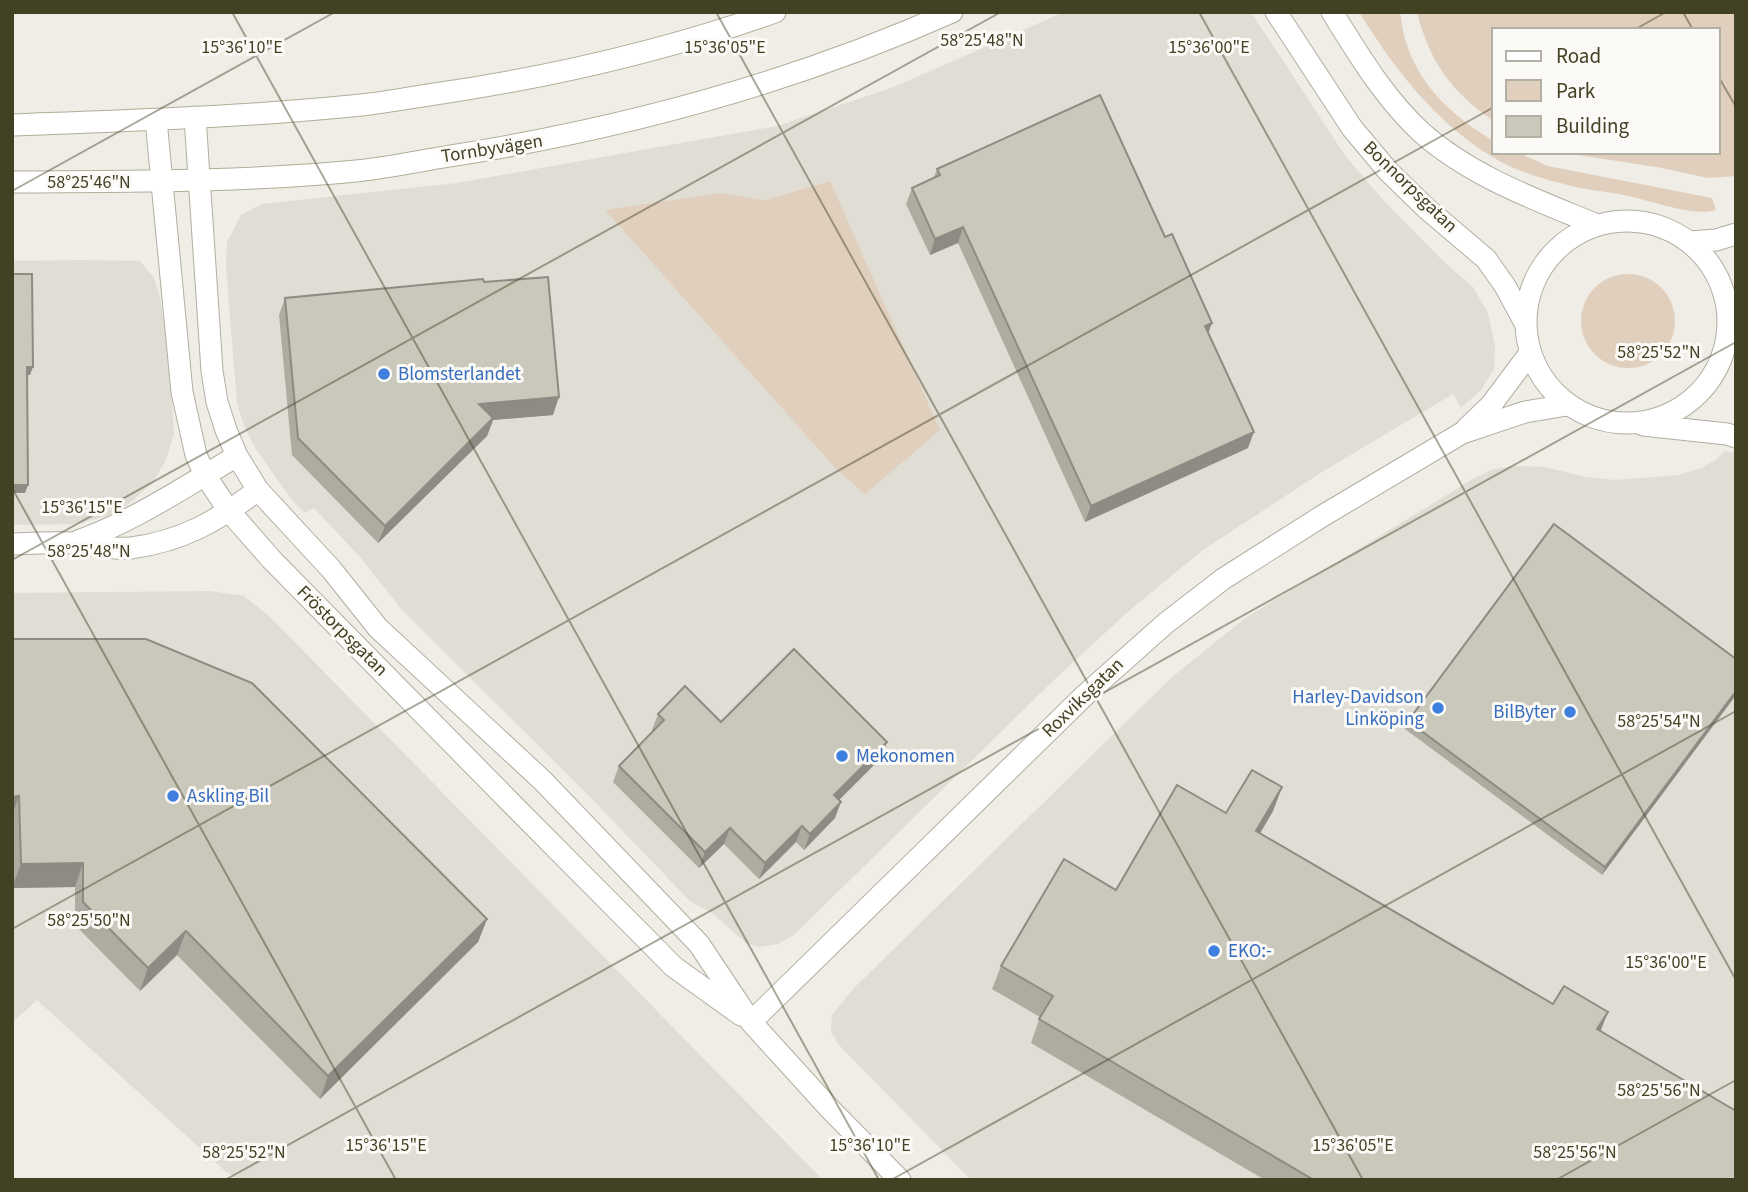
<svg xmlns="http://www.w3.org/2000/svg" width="1748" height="1192" font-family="'Source Sans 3',sans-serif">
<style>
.built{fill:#dfddd4;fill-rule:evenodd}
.green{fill:#e1cfbe}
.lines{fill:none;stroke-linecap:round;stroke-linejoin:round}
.minor-casing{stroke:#b1afa0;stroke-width:23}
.tertiary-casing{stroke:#b1afa0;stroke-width:23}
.secondary-casing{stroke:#b1ad97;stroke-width:23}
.minor{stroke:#fff;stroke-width:21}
.tertiary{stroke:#fff;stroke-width:21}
.secondary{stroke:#fff;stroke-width:21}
.wall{fill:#aeaba1}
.shaded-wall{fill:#8d8b83}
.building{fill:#cac7bb;stroke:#8d8b83;stroke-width:2}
.ticks{fill:none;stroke:#434123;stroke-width:2;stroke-opacity:0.45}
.shop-dot{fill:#3f7fe0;stroke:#fbfaf7;stroke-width:2.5}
.labels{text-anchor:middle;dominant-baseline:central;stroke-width:6;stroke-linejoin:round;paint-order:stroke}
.street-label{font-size:19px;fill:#434123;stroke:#fbfaf7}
.shop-label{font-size:19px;fill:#366cbe;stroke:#fbfaf7;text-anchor:start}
.ticks-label{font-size:18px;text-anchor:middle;fill:#434123;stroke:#fbfaf7;stroke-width:6;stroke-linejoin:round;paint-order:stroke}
</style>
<rect width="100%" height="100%" fill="#efede6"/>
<!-- built -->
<path class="built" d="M1064,12H1251L1346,157L1385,202L1443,261L1473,287L1488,313L1495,346L1494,369L1481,390L1461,408L1453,394L1322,472L1203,550L1130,610L1055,679L794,935L778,944L759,947L746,943L711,912L691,902L588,795L402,610L360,557L314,508L305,513L291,499L254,446L243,423L237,403L226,267L227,242L241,215L262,204L457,183L777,126L894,87ZM830,181L865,494L836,469L606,211L721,193L764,200Z
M84,260L140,261L154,278L160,297L169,355L174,434L166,460L153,482L130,503L107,516L76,524L12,525V261Z
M1724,451L1736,453V1180H971L839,1045L831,1032L832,1015L854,988L1171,678L1244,619L1476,477L1494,469L1514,466L1544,467L1587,477L1615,480L1678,475L1702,468L1717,459Z
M210,591L244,596L270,617L823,1180H238L224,1170L37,1000L12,1023V593Z"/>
<!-- green -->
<path class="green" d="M1359,12H1400C1402,23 1403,35 1407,45C1421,88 1456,119 1494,141V152H1517L1548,166L1712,198L1716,210C1694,217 1652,201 1628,196C1606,191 1582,190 1560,183C1537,177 1511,169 1491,156C1435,122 1393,67 1359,12Z
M1417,12H1736V176L1708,178L1662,168L1560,152H1718V30H1494V121C1452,93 1429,61 1417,12Z
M830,181L940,430L865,494L836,469L605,210L721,193L764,200Z
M1581 321a47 47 0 1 1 94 0a47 47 0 1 1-94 0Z"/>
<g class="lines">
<defs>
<path id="minor" d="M195,117L212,371L217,402L226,430L237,456L258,490L331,569L378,628L543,781L699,944L751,1022L831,1110L900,1180
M156,120L182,392L196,455L205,475L229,511L272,560L516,808L674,967L741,1015
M1466,429L1491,405L1530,353
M78,541C136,520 184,487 237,456
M12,544C34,543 56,542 77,543C95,545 114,550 131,548C183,541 217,521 258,490
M751,1022L1085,695L1166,623L1223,579L1324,515L1462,433L1525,412L1567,405"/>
<path id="tertiary" d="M1276,12L1352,128L1388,171L1426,208L1486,259L1505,286L1525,323
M1332,12C1358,54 1385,99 1422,133C1472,177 1537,200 1597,225
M1526 322a101 101 0 1 1 202 0a101 101 0 1 1-202 0Z
M1690,242L1716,240L1736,234
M1643,425L1727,434L1736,437"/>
<path id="secondary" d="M12,125C125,121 239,117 351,106C379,104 407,98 435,94C551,77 664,51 775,12
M12,182C127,181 242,182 356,171C387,168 419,161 450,156C623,129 792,83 952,12"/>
</defs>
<!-- minor casing -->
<use href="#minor" class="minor-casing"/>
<!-- tertiary casing -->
<use href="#tertiary" class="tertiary-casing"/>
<!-- secondary casing -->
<use href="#secondary" class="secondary-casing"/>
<!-- minor -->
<use href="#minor" class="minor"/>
<!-- tertiary -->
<use href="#tertiary" class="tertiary"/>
<!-- secondary -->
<use href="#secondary" class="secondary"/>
</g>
<!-- wall -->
<path class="wall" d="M937,169L1165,237L1212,323L1208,333L1248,448L1085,522L958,243L930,255L906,204L912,188L934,177Z
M484,282L553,415L493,420L487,436L378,543L292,455L279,315L285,298Z
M12,639L487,919L478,942L320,1099L177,955L140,991L75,925V887L12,888Z
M1736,659V695L1602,875L1405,729L1408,721Z
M658,714L721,722L887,742L881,758L839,800L835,818L804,850L796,842L759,879L724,844L699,868L613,782L619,766L653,731L652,730Z
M1282,787L1273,811L1260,833L1600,1031L1736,1180H1265L1031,1043L1040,1017L992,989L1001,966L1116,890L1226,813Z"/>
<!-- shaded-wall -->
<path class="shaded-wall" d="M963,227L958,243L930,255L935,239Z
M1212,323L1206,339L1205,326Z
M27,367H33L30,375H24Z
M559,397L553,415L493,420L487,436L378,543L385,526L479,404Z
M1254,432L1248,448L1085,522L1091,506Z
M12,485H28L25,493H12Z
M1736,691V695L1602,875L1605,867Z
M887,742L881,758L828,811L834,795Z
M1282,787L1273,811L1248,854L1256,831Z
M19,796L12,816V797Z
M841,802L835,818L804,850L810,834Z
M802,826L796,842L759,879L765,863Z
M730,828L724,844L699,868L705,852Z
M83,863L75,887L12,888L21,864Z
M487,919L478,942L320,1099L328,1076Z
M186,931L177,955L140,991L148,968Z
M1608,1012L1599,1035L1597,1029Z"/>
<!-- building -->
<path class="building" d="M1100,95L1165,237L1172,234L1212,323L1205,326L1254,432L1091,506L963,227L935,239L912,188L940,175L937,169Z
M12,274H32L33,367H27L28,485H12Z
M548,277L559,397L479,404L493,418L385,526L298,438L285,298L483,279L484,282Z
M1554,524L1736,659V691L1605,867L1408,721Z
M12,639H146L252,683L487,919L328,1076L186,931L148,968L83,902V863L21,864L19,796L12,797Z
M794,649L887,742L834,795L841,802L810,834L802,826L765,863L730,828L705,852L619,766L664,720L658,714L685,686L721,722Z
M1252,770L1282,787L1256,831L1553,1004L1564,986L1608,1012L1597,1029L1736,1111V1180H1314L1039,1019L1053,996L1001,966L1064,859L1116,890L1177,785L1226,813Z"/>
<!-- ticks -->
<path class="ticks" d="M232,12L879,1180M716,12L1363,1180M1199,12L1736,980M1683,12L1693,30M1634,30L1666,12M1718,76L1736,107M12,191L335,12M12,488L396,1180M12,560L1001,12M12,929L1494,107M225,1180L1736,342M891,1180L1736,711M1556,1180L1736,1080"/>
<!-- markers -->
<g class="shop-dot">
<circle cx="384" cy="374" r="7"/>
<circle cx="1438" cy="708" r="7"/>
<circle cx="1570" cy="712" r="7"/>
<circle cx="842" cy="756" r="7"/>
<circle cx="173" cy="796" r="7"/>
<circle cx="1214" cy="951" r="7"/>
</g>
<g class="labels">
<!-- street labels -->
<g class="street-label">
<text transform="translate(492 149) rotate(-9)">Tornbyvägen</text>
<text transform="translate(1410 187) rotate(44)">Bonnorpsgatan</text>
<text transform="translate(342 631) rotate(45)">Fröstorpsgatan</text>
<text transform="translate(1083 698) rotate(-44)">Roxviksgatan</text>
</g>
<!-- shop labels -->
<g class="shop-label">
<text x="398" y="374">Blomsterlandet</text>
<text x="1424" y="697" text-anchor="end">Harley-Davidson<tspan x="1424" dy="22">Linköping</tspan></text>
<text x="1556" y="712" text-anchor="end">BilByter</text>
<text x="856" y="756">Mekonomen</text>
<text x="187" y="796">Askling Bil</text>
<text x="1228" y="951">EKO:-</text>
</g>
</g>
<g class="ticks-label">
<text x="982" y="46">58°25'48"N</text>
<text x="242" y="53">15°36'10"E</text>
<text x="725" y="53">15°36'05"E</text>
<text x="1209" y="53">15°36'00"E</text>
<text x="89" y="188">58°25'46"N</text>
<text x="1659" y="358">58°25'52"N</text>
<text x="82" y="513">15°36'15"E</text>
<text x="89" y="557">58°25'48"N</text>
<text x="1659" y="727">58°25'54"N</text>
<text x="89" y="926">58°25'50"N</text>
<text x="1666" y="968">15°36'00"E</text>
<text x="1659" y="1096">58°25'56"N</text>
<text x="386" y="1151">15°36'15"E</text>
<text x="870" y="1151">15°36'10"E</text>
<text x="1353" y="1151">15°36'05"E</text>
<text x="244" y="1158">58°25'52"N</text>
<text x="1575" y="1158">58°25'56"N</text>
</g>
<!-- border -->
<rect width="1748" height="1192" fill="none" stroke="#434123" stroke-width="28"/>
<!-- legend -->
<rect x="1492" y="28" width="228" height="126" fill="#fbfaf7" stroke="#b1b0a2" stroke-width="2"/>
<rect x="1506" y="51" width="35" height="10" fill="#ffffff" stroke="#b1b0a2" stroke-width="2"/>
<text x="1556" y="63" font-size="21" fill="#434123">Road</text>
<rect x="1506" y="80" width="35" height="21" fill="#e1cfbe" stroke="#b1b0a2" stroke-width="2"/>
<text x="1556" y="98" font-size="21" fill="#434123">Park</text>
<rect x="1506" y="116" width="35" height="21" fill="#cac7bb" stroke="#b1b0a2" stroke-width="2"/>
<text x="1556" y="133" font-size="21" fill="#434123">Building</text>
</svg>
